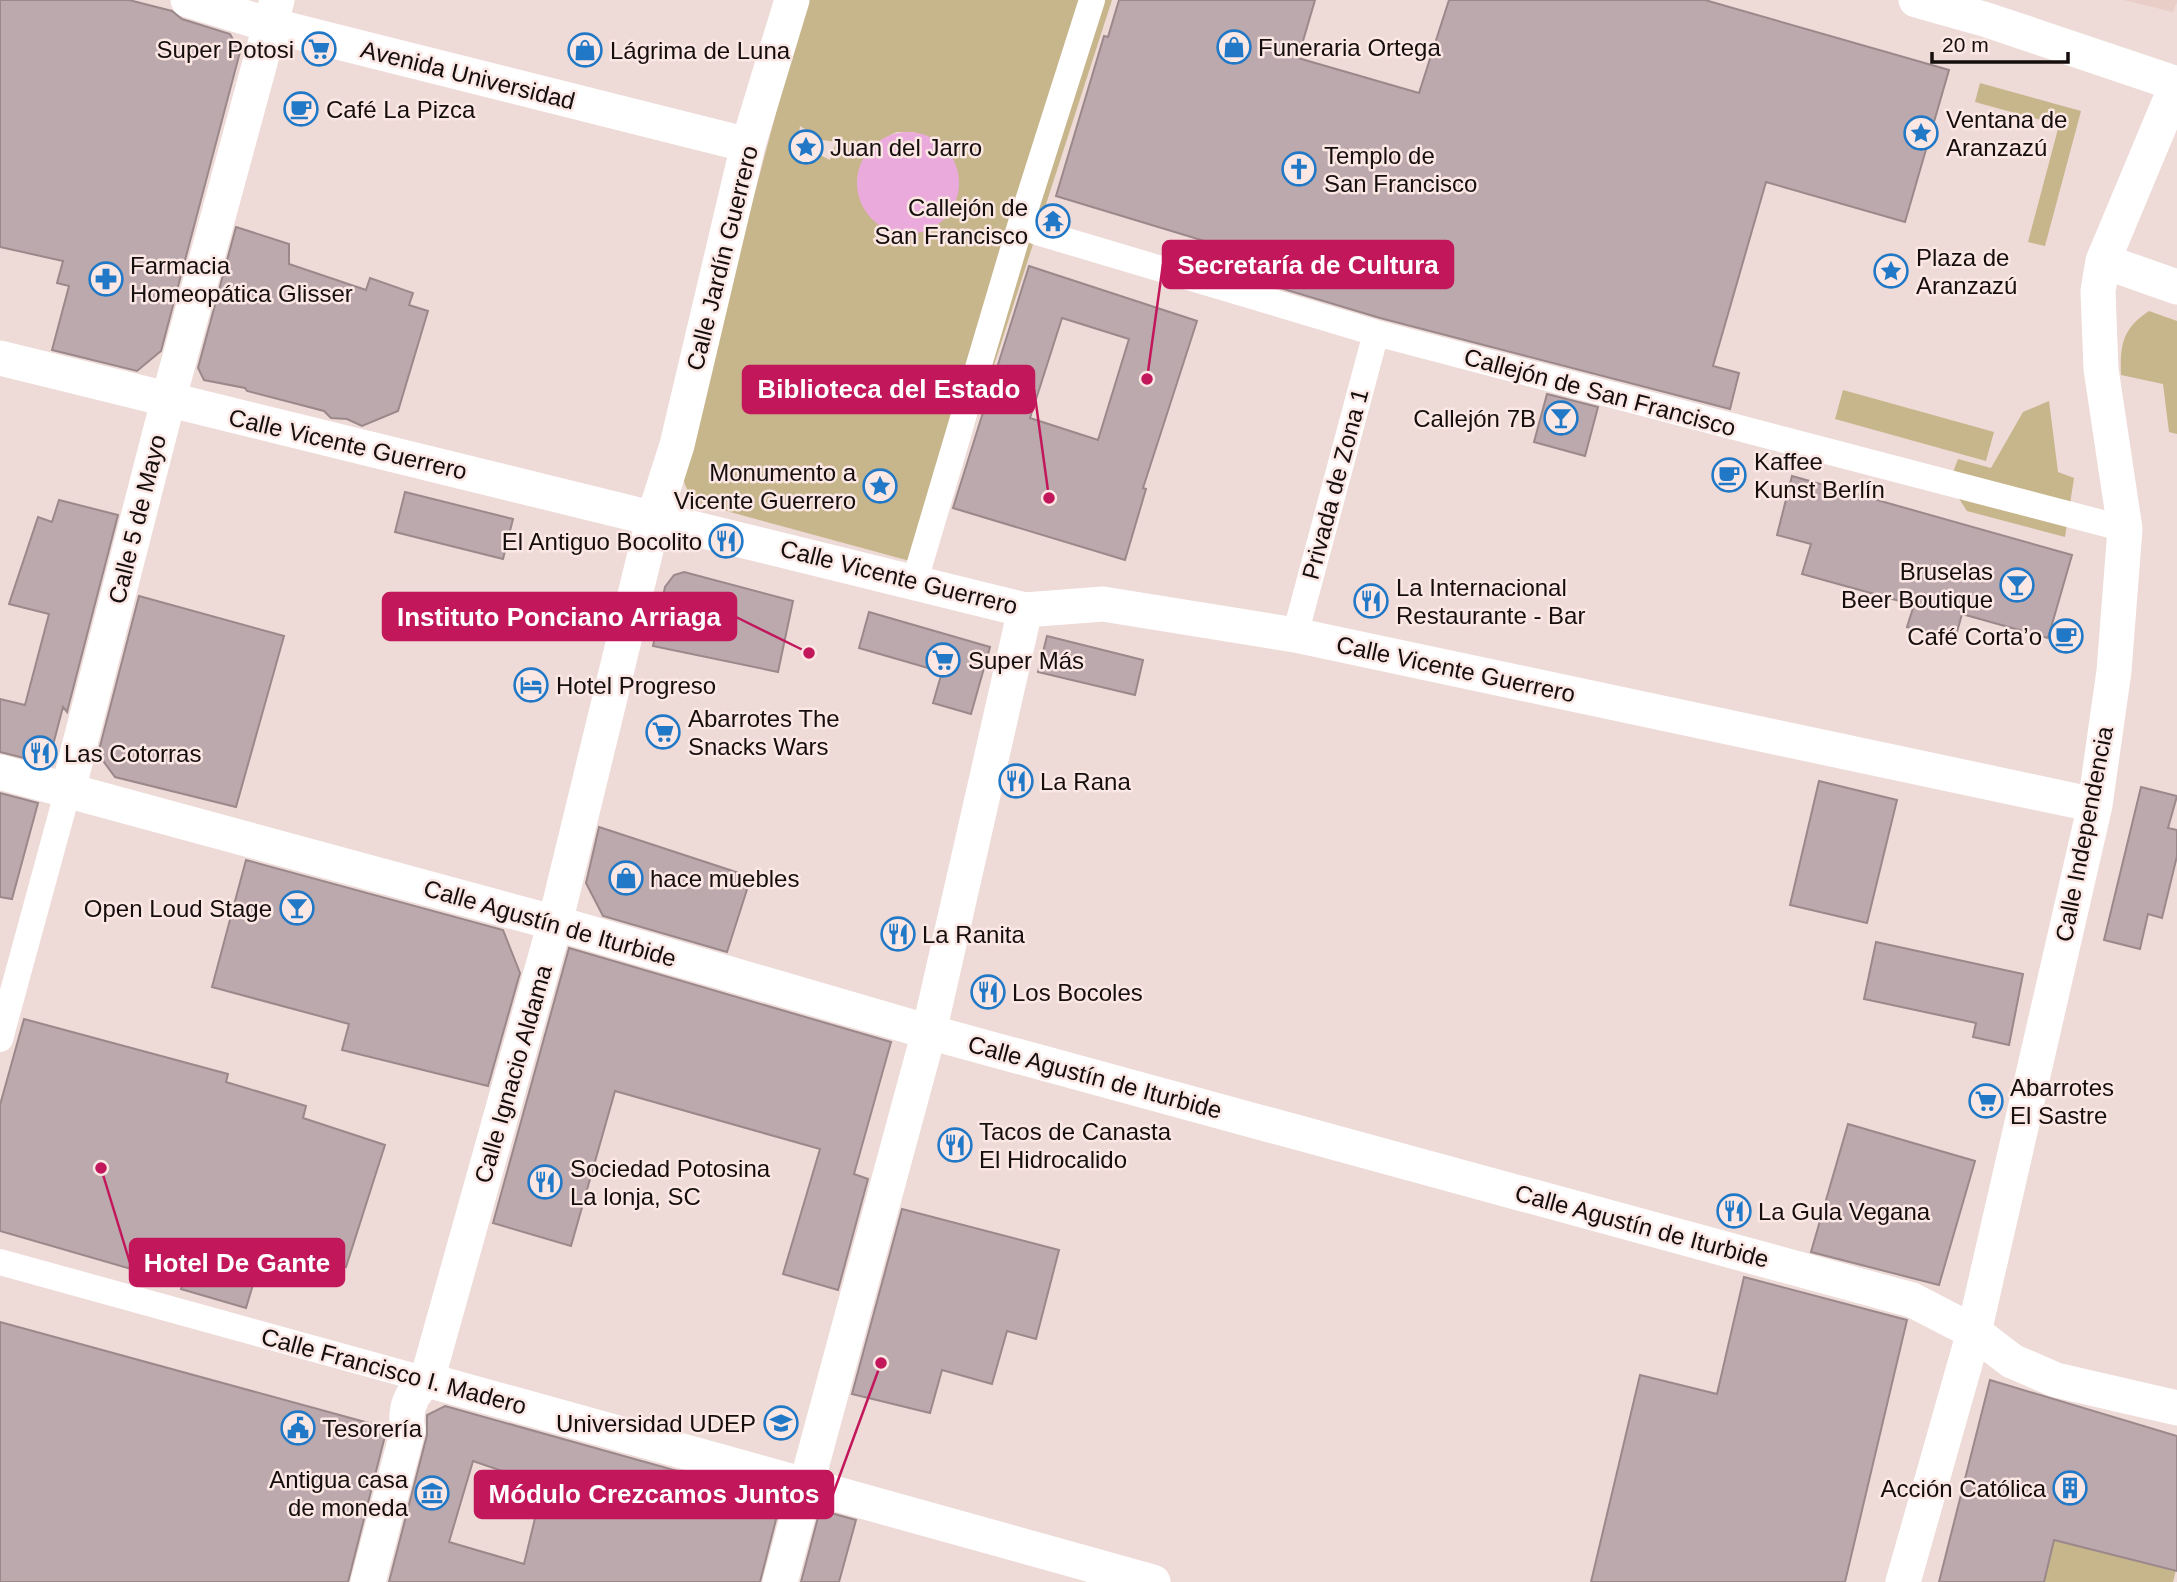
<svg xmlns="http://www.w3.org/2000/svg" width="2177" height="1582" font-family="Arial,sans-serif">
<style>
.built{fill:#e9cdc7}
.green{fill:#c7b58b;fill-rule:evenodd}
.water{fill:#ebaadc}
.building{fill:#bca9ad;stroke:#9a888b;stroke-width:2;fill-rule:evenodd}
.lines{fill:none;stroke-linecap:round;stroke-linejoin:round}
.pedestrian{stroke:#fff;stroke-width:26}
.minor{stroke:#fff;stroke-width:35}
.labels{text-anchor:middle;dominant-baseline:central;stroke-width:5;stroke-linejoin:round;paint-order:stroke}
.poi-label{font-size:24px;fill:#150e0d;stroke:#fbe7e3;text-anchor:start}
.street-label{font-size:24px;fill:#150e0d;stroke:#fbe7e3}
.leader{fill:none;stroke:#c2185b;stroke-width:2.5}
.callout-dot{fill:#c2185b;stroke:#fbe7e3;stroke-width:2.5}
.callout{fill:#c2185b;stroke:#c2185b;stroke-width:2.5}
.callout-label{font-size:26px;text-anchor:middle;font-weight:bold;fill:#fff}
</style>
<rect width="100%" height="100%" fill="#eedad6"/>
<!-- built -->
<path class="built" d="M2124,0H2177V2L2173,12Z"/>
<!-- green -->
<path class="green" d="M806,0H1112L940,532L910,561L701,504C687,494 683,484 682,467ZM800,126L822,140L836,142L830,160L822,156L816,144L806,147L798,138ZM897,132H914L951,213C883,279 811,167 897,132Z
M1980,83L2081,111L2045,246L2028,242L2059,125L1975,102Z
M2149,311L2177,321V434L2169,432L2163,384L2121,375C2120,345 2122,329 2149,311Z
M1843,390L1994,432L1986,461L1835,419Z
M2049,401L2058,472L2074,478L2065,537L1967,511L1949,483L1958,459L1991,468L2023,412Z
M2054,1540L2176,1570L2173,1582H2044Z"/>
<!-- water -->
<path class="water" d="M857 183a51 51 0 1 1 102 0a51 51 0 1 1-102 0Z"/>
<!-- building -->
<path class="building" d="M0,0H129L172,11L182,19L230,34L240,52L161,351L137,371L52,350L69,286L57,283L63,261L0,247Z
M1119,0H1315L1298,58L1419,93L1449,0H1705L1949,70L1905,222L1766,182L1713,366L1739,373L1730,409L1380,318L1270,285L1277,263L1056,196L1104,36L1108,37Z
M236,227L289,244V264L366,290L370,278L413,293L409,305L428,311L398,411L362,426L347,419L331,418L324,411L247,391L245,388L204,380L198,368Z
M1029,266L1197,321L1143,488L1146,489L1125,560L953,508ZM1062,318L1129,339L1098,440L1030,418Z
M1547,394L1598,407L1585,456L1534,442Z
M1792,476L2072,555L2048,638L1962,614L1955,639L1907,627L1914,605L1802,574L1811,544L1777,535Z
M405,492L513,519L503,559L395,532Z
M59,500L118,515L67,712L63,707L48,764L0,752V699L25,705L49,614L9,604L38,517L52,522Z
M684,572L793,601L778,672L653,646L665,587L674,575Z
M139,596L284,636L236,807L115,777L98,754Z
M869,612L990,647L971,714L933,703L942,672L859,648Z
M1047,636L1143,660L1135,695L1038,672Z
M1819,781L1897,800L1867,923L1790,905Z
M2141,787L2177,796L2168,828L2177,830V856L2162,918L2148,914L2140,949L2104,940Z
M0,793L38,803L12,899L0,897Z
M599,827L751,877L727,952L603,916L586,883Z
M246,860L503,930L520,973L488,1086L342,1050L349,1024L212,987Z
M1876,942L2023,974L2009,1045L1973,1037L1976,1023L1864,999Z
M569,948L891,1042L854,1174L868,1179L838,1290L783,1274L820,1149L615,1091L571,1246L493,1223Z
M24,1019L228,1074L226,1082L306,1106L303,1118L385,1145L346,1267L266,1241L246,1308L181,1289L183,1284L0,1231V1105Z
M1848,1124L1975,1161L1939,1285L1811,1252Z
M902,1209L1059,1250L1036,1339L1007,1331L992,1384L942,1370L930,1413L852,1394Z
M1744,1277L1907,1320L1845,1582H1591L1640,1375L1717,1394Z
M0,1322L387,1428L348,1582H0Z
M1990,1380L2177,1436V1571L2054,1540L2044,1582H1939Z
M445,1406L781,1500L760,1582H389L427,1435V1415ZM473,1461L543,1485L524,1564L449,1542Z
M820,1510L856,1520L839,1582H801Z"/>
<g class="lines">
<!-- pedestrian -->
<path class="pedestrian" d="M1037,232L1376,333L2125,529
M915,580L1021,223L1092,0
M1295,635L1376,333
M0,1039L68,790
M0,1262L427,1380"/>
<!-- minor -->
<path class="minor" d="M188,0L270,25L748,145
M1916,0L1987,20L2177,84
M2103,261L2177,287
M0,358L1025,610L1103,604L1295,635L2095,805
M0,772L555,923L929,1032L1912,1300L1974,1332L2012,1361L2056,1380L2177,1408
M68,790L168,401L277,0
M427,1380L1153,1582
M368,1582L408,1430C404,1410 410,1393 427,1380L555,923L654,517L677,445L748,145L792,0
M780,1582L929,1032L1025,610
M1903,1582L1974,1332L2095,805L2114,671L2125,529L2101,369L2098,291L2103,261L2177,84"/>
</g>
<!-- icons -->
<defs>
<symbol id="shop-ring" viewBox="-11 -11 22 22"><circle r="9.5" fill="#fbe7e3" stroke="#2178c6" stroke-width="1.5"/><path d="M-5-2.5h2.3a2.7 3.5 0 0 1 5.4 0H5L5.5 6h-11ZM-1.5-2.5h3a1.5 2.3 0 0 0-3 0Z" fill="#2178c6"/></symbol>
<symbol id="supermarket-ring" viewBox="-11 -11 22 22"><circle r="9.5" fill="#fbe7e3" stroke="#2178c6" stroke-width="1.5"/><path d="M-6-5.5h2.5l.6 2H6L4.5 2H-2.5L-4.4-4H-6ZM-1.5 3.2a1.3 1.3 0 1 0 .1 0ZM3 3.2a1.3 1.3 0 1 0 .1 0Z" fill="#2178c6"/></symbol>
<symbol id="cafe-ring" viewBox="-11 -11 22 22"><circle r="9.5" fill="#fbe7e3" stroke="#2178c6" stroke-width="1.5"/><path d="M-5.5-4.5H6V0H3Q3 3.5 0 3.5H-2.5Q-5.5 3.5-5.5 0ZM3-3.2v2h1.7v-2ZM-6 4.5H4V6H-6Z" fill="#2178c6"/></symbol>
<symbol id="sight-ring" viewBox="-11 -11 22 22"><circle r="9.5" fill="#fbe7e3" stroke="#2178c6" stroke-width="1.5"/><path d="M0-6L1.8-2.2L6-1.7L2.9 1.2L3.7 5.4L0 3.3L-3.7 5.4L-2.9 1.2L-6-1.7L-1.8-2.2Z" fill="#2178c6"/></symbol>
<symbol id="church-ring" viewBox="-11 -11 22 22"><circle r="9.5" fill="#fbe7e3" stroke="#2178c6" stroke-width="1.5"/><path d="M-1.2-6h2.4v3.5h3.3v2.4h-3.3V6h-2.4V-.1h-3.3v-2.4h3.3Z" fill="#2178c6"/></symbol>
<symbol id="temple-ring" viewBox="-11 -11 22 22"><circle r="9.5" fill="#fbe7e3" stroke="#2178c6" stroke-width="1.5"/><path d="M0-6L5-2H3V0L6.5 2.5H4V6H1.5V3h-3V6H-4V2.5H-6.5L-3 0V-2H-5Z" fill="#2178c6"/></symbol>
<symbol id="pharmacy-ring" viewBox="-11 -11 22 22"><circle r="9.5" fill="#fbe7e3" stroke="#2178c6" stroke-width="1.5"/><path d="M-2-6h4v4h4v4h-4v4h-4v-4h-4v-4h4Z" fill="#2178c6"/></symbol>
<symbol id="bar-ring" viewBox="-11 -11 22 22"><circle r="9.5" fill="#fbe7e3" stroke="#2178c6" stroke-width="1.5"/><path d="M-6-5H6L.8 .8V4.5H3.5V6h-7V4.5H-.8V.8Z" fill="#2178c6"/></symbol>
<symbol id="restaurant-ring" viewBox="-11 -11 22 22"><circle r="9.5" fill="#fbe7e3" stroke="#2178c6" stroke-width="1.5"/><path d="M-5-6h1v4h1v-4h1v4h1v-4h1v5L-1.5 .5V6h-2V.5L-5-1ZM5-6V6H3V1.5H1.5Q1.5-4 5-6Z" fill="#2178c6"/></symbol>
<symbol id="hotel-ring" viewBox="-11 -11 22 22"><circle r="9.5" fill="#fbe7e3" stroke="#2178c6" stroke-width="1.5"/><path d="M-6-4.5h1.5V1H6V5H4.5V3h-9V5H-6ZM-4 0a1.8 1.8 0 1 1 3.6 0ZM.5 0V-2.5h3Q6-2.5 6 0Z" fill="#2178c6"/></symbol>
<symbol id="university-ring" viewBox="-11 -11 22 22"><circle r="9.5" fill="#fbe7e3" stroke="#2178c6" stroke-width="1.5"/><path d="M0-5L7-2L0 1L-7-2ZM-4 1L0 2.5L4 1V4Q0 6-4 4Z" fill="#2178c6"/></symbol>
<symbol id="civic-ring" viewBox="-11 -11 22 22"><circle r="9.5" fill="#fbe7e3" stroke="#2178c6" stroke-width="1.5"/><path d="M-.6-6.5H3V-4.5H.6V-3L4-1V1h2V6H-6V1h2V-1L-.6-3ZM-1.2 2.5V6h2.4V2.5Z" fill="#2178c6"/></symbol>
<symbol id="building-ring" viewBox="-11 -11 22 22"><circle r="9.5" fill="#fbe7e3" stroke="#2178c6" stroke-width="1.5"/><path d="M-4-6H4V6H1V3H-1V6H-4ZM-2.5-4.3h1.7v1.8h-1.7ZM.8-4.3h1.7v1.8H.8ZM-2.5-1h1.7V.8h-1.7ZM.8-1h1.7V.8H.8Z" fill="#2178c6"/></symbol>
<symbol id="museum-ring" viewBox="-11 -11 22 22"><circle r="9.5" fill="#fbe7e3" stroke="#2178c6" stroke-width="1.5"/><path d="M0-6L6-3V-2H-6V-3ZM-5-1h2V3h-2ZM-1-1h2V3h-2ZM3-1h2V3H3ZM-6 4H6V6H-6Z" fill="#2178c6"/></symbol>
</defs>
<g fill-rule="evenodd">
<use href="#shop-ring" x="1215" y="28" width="38" height="38"/>
<use href="#supermarket-ring" x="300" y="30" width="38" height="38"/>
<use href="#shop-ring" x="566" y="31" width="38" height="38"/>
<use href="#cafe-ring" x="282" y="90" width="38" height="38"/>
<use href="#sight-ring" x="1902" y="114" width="38" height="38"/>
<use href="#sight-ring" x="787" y="128" width="38" height="38"/>
<use href="#church-ring" x="1280" y="150" width="38" height="38"/>
<use href="#temple-ring" x="1034" y="202" width="38" height="38"/>
<use href="#sight-ring" x="1872" y="252" width="38" height="38"/>
<use href="#pharmacy-ring" x="87" y="260" width="38" height="38"/>
<use href="#bar-ring" x="1542" y="399" width="38" height="38"/>
<use href="#cafe-ring" x="1710" y="456" width="38" height="38"/>
<use href="#sight-ring" x="861" y="467" width="38" height="38"/>
<use href="#restaurant-ring" x="707" y="522" width="38" height="38"/>
<use href="#bar-ring" x="1998" y="566" width="38" height="38"/>
<use href="#restaurant-ring" x="1352" y="582" width="38" height="38"/>
<use href="#cafe-ring" x="2047" y="617" width="38" height="38"/>
<use href="#supermarket-ring" x="924" y="641" width="38" height="38"/>
<use href="#hotel-ring" x="512" y="666" width="38" height="38"/>
<use href="#supermarket-ring" x="644" y="713" width="38" height="38"/>
<use href="#restaurant-ring" x="21" y="734" width="38" height="38"/>
<use href="#restaurant-ring" x="997" y="762" width="38" height="38"/>
<use href="#shop-ring" x="607" y="859" width="38" height="38"/>
<use href="#bar-ring" x="278" y="889" width="38" height="38"/>
<use href="#restaurant-ring" x="879" y="915" width="38" height="38"/>
<use href="#restaurant-ring" x="969" y="973" width="38" height="38"/>
<use href="#supermarket-ring" x="1967" y="1082" width="38" height="38"/>
<use href="#restaurant-ring" x="936" y="1126" width="38" height="38"/>
<use href="#restaurant-ring" x="526" y="1163" width="38" height="38"/>
<use href="#restaurant-ring" x="1715" y="1192" width="38" height="38"/>
<use href="#university-ring" x="762" y="1404" width="38" height="38"/>
<use href="#civic-ring" x="279" y="1409" width="38" height="38"/>
<use href="#building-ring" x="2051" y="1469" width="38" height="38"/>
<use href="#museum-ring" x="413" y="1474" width="38" height="38"/>
</g>
<g class="labels">
<!-- poi labels -->
<g class="poi-label">
<text x="1258" y="47">Funeraria Ortega</text>
<text x="294" y="49" text-anchor="end">Super Potosi</text>
<text x="610" y="50">Lágrima de Luna</text>
<text x="326" y="109">Café La Pizca</text>
<text x="1946" y="119">Ventana de<tspan x="1946" dy="28">Aranzazú</tspan></text>
<text x="830" y="147">Juan del Jarro</text>
<text x="1324" y="155">Templo de<tspan x="1324" dy="28">San Francisco</tspan></text>
<text x="1028" y="207" text-anchor="end">Callejón de<tspan x="1028" dy="28">San Francisco</tspan></text>
<text x="1916" y="257">Plaza de<tspan x="1916" dy="28">Aranzazú</tspan></text>
<text x="130" y="265">Farmacia<tspan x="130" dy="28">Homeopática Glisser</tspan></text>
<text x="1536" y="418" text-anchor="end">Callejón 7B</text>
<text x="1754" y="461">Kaffee<tspan x="1754" dy="28">Kunst Berlín</tspan></text>
<text x="856" y="472" text-anchor="end">Monumento a<tspan x="856" dy="28">Vicente Guerrero</tspan></text>
<text x="702" y="541" text-anchor="end">El Antiguo Bocolito</text>
<text x="1993" y="571" text-anchor="end">Bruselas<tspan x="1993" dy="28">Beer Boutique</tspan></text>
<text x="1396" y="587">La Internacional<tspan x="1396" dy="28">Restaurante - Bar</tspan></text>
<text x="2042" y="636" text-anchor="end">Café Corta’o</text>
<text x="968" y="660">Super Más</text>
<text x="556" y="685">Hotel Progreso</text>
<text x="688" y="718">Abarrotes The<tspan x="688" dy="28">Snacks Wars</tspan></text>
<text x="64" y="753">Las Cotorras</text>
<text x="1040" y="781">La Rana</text>
<text x="650" y="878">hace muebles</text>
<text x="272" y="908" text-anchor="end">Open Loud Stage</text>
<text x="922" y="934">La Ranita</text>
<text x="1012" y="992">Los Bocoles</text>
<text x="2010" y="1087">Abarrotes<tspan x="2010" dy="28">El Sastre</tspan></text>
<text x="979" y="1131">Tacos de Canasta<tspan x="979" dy="28">El Hidrocalido</tspan></text>
<text x="570" y="1168">Sociedad Potosina<tspan x="570" dy="28">La lonja, SC</tspan></text>
<text x="1758" y="1211">La Gula Vegana</text>
<text x="756" y="1423" text-anchor="end">Universidad UDEP</text>
<text x="322" y="1428">Tesorería</text>
<text x="408" y="1479" text-anchor="end">Antigua casa<tspan x="408" dy="28">de moneda</tspan></text>
<text x="2046" y="1488" text-anchor="end">Acción Católica</text>
</g>
<!-- street labels -->
<g class="street-label">
<text transform="translate(468 75) rotate(14)">Avenida Universidad</text>
<text transform="translate(722 258) rotate(-76)">Calle Jardín Guerrero</text>
<text transform="translate(1600 392) rotate(15)">Callejón de San Francisco</text>
<text transform="translate(348 444) rotate(13)">Calle Vicente Guerrero</text>
<text transform="translate(1335 484) rotate(-75)">Privada de Zona 1</text>
<text transform="translate(137 519) rotate(-76)">Calle 5 de Mayo</text>
<text transform="translate(899 577) rotate(14)">Calle Vicente Guerrero</text>
<text transform="translate(1456 669) rotate(12)">Calle Vicente Guerrero</text>
<text transform="translate(2084 834) rotate(-79)">Calle Independencia</text>
<text transform="translate(550 923) rotate(16)">Calle Agustín de Iturbide</text>
<text transform="translate(513 1074) rotate(-74)">Calle Ignacio Aldama</text>
<text transform="translate(1095 1077) rotate(15)">Calle Agustín de Iturbide</text>
<text transform="translate(1642 1226) rotate(15)">Calle Agustín de Iturbide</text>
<text transform="translate(394 1371) rotate(15)">Calle Francisco I. Madero</text>
</g>
</g>
<!-- callouts -->
<path class="leader" d="M1147 379L1163 264M1049 498L1034 389M809 653L736 617M101 1168L130 1263M881 1363L833 1494"/>
<g class="callout-dot">
<circle cx="1147" cy="379" r="7"/>
<circle cx="1049" cy="498" r="7"/>
<circle cx="809" cy="653" r="7"/>
<circle cx="101" cy="1168" r="7"/>
<circle cx="881" cy="1363" r="7"/>
</g>
<g class="callout">
<rect x="1163" y="241" width="290" height="47" rx="7"/>
<rect x="743" y="366" width="291" height="47" rx="7"/>
<rect x="383" y="593" width="353" height="47" rx="7"/>
<rect x="130" y="1239" width="214" height="47" rx="7"/>
<rect x="475" y="1471" width="358" height="47" rx="7"/>
</g>
<g class="callout-label">
<text x="1308" y="274">Secretaría de Cultura</text>
<text x="889" y="398">Biblioteca del Estado</text>
<text x="559" y="626">Instituto Ponciano Arriaga</text>
<text x="237" y="1272">Hotel De Gante</text>
<text x="654" y="1503">Módulo Crezcamos Juntos</text>
</g>
<!-- scale -->
<path d="M1932 52v10h136v-10" fill="none" stroke="#150e0d" stroke-width="3.5"/>
<text x="1942" y="52" font-size="21" fill="#150e0d" stroke="#fbe7e3" stroke-width="5" paint-order="stroke">20 m</text>
</svg>
